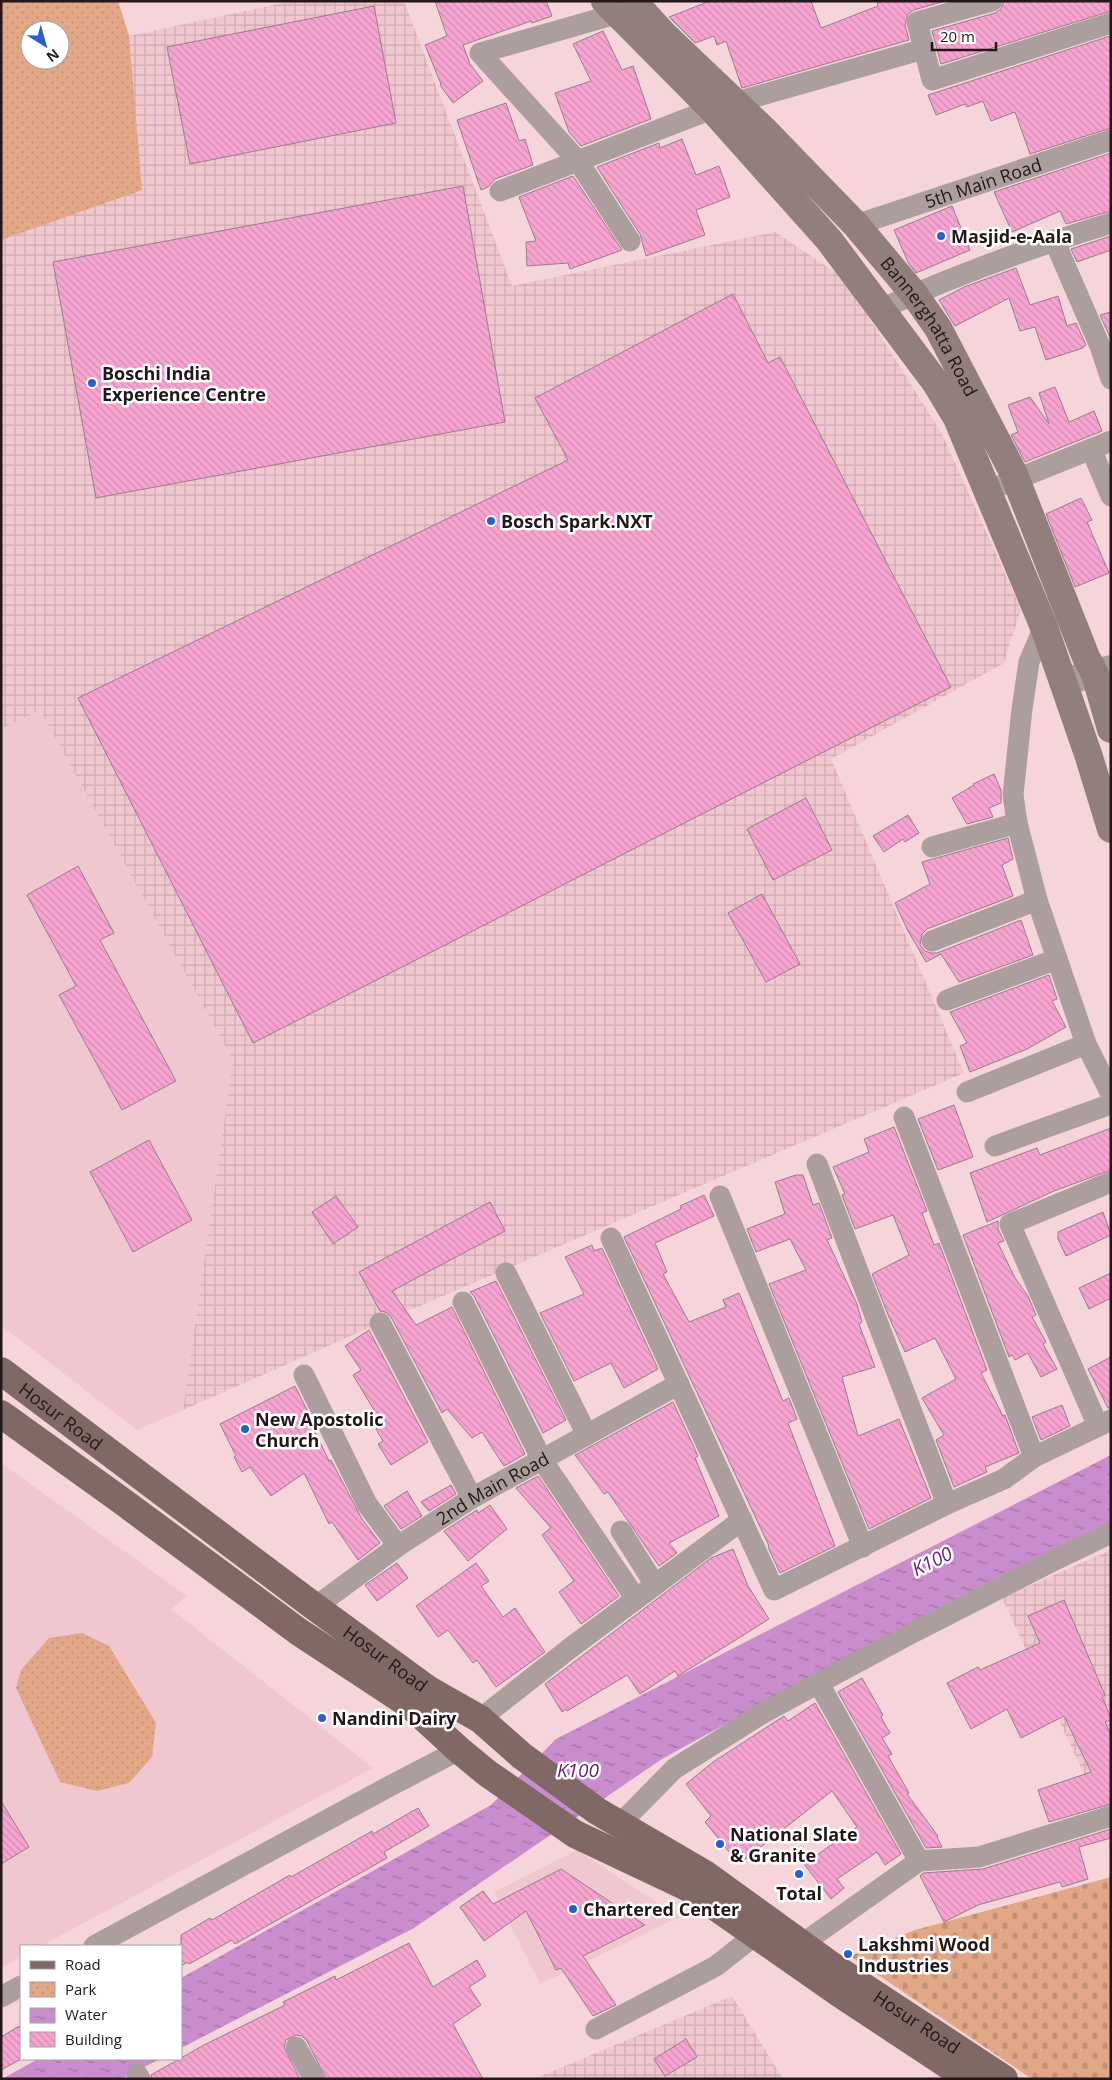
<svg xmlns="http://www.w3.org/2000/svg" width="1112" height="2080" font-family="'Open Sans',sans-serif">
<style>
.built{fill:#f0c7ce}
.industrial{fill:url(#industrial-grid);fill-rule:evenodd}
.cemetery{fill:url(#cemetery-stones)}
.park{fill:url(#park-dots);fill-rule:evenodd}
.water{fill:url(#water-ripples)}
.building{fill:url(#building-back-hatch);stroke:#977d8b}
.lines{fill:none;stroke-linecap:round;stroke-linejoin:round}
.minor{stroke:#ac9e9c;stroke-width:21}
.tertiary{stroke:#ac9e9c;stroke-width:28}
.secondary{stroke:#927e7b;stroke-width:28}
.primary{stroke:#806864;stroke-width:28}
.poi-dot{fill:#2760cd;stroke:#fff;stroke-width:2}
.labels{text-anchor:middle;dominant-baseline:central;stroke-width:5;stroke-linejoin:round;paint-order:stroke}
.street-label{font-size:18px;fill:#231719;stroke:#fff}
.poi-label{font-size:18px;font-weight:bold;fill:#231719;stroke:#fff;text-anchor:start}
.water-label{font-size:19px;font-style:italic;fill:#6b2270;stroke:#fff}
</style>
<defs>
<pattern id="industrial-grid" width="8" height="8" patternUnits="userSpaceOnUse" patternTransform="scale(1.25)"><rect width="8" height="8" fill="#f0c7ce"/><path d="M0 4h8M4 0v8" fill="none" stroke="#ceaab0"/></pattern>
<pattern id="cemetery-stones" width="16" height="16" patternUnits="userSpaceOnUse" patternTransform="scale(1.25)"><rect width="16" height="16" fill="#e1a787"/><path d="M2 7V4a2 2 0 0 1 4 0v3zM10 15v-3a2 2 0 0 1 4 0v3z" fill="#c18f74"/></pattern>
<pattern id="park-dots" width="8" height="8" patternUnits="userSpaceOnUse" patternTransform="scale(1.25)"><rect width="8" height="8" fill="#e1a787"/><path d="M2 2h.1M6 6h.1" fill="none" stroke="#c18f74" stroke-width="1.8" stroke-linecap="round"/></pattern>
<pattern id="water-ripples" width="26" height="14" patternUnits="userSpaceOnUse" patternTransform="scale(1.25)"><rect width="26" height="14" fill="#c98ccc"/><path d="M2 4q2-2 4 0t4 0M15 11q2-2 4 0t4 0" fill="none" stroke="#a371a5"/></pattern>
<pattern id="building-back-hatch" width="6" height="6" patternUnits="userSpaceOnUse" patternTransform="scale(1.25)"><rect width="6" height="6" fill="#f7a4d1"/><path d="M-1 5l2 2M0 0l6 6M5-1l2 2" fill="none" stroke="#d38cb3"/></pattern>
</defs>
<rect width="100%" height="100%" fill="#f5d5da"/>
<!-- built -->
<path class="built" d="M40,709L233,1060L183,1410L137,1430L1,1325V729Z
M1,1463L187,1596L171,1609L373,1768L41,1946H21V1957L1,1968Z
M577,1850L679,1917L540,1984L494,1892Z"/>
<!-- industrial -->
<path class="industrial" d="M1,1H118L129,36L292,1H404L512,286L775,232L844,278L942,434L1021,609L1004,663L831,759L964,1073L380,1323L183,1410L233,1060L40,710L1,729ZM30,30H60V60H30Z
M1111,1550V1813L1103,1815L1002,1598Z
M732,1996L783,2079H534Z"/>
<!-- cemetery -->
<path class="cemetery" d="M1111,1877V2079H1032L850,1956L915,1930Z"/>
<!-- park -->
<path class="park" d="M1,1H118L129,36L142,190L1,240ZM30,30H60V60H30Z
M82,1633L109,1646L156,1723L152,1757L129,1783L97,1791L60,1782L16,1688L21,1670L49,1638Z"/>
<!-- water -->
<path class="water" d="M1111,1455V1525L722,1726L662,1759L414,1928L181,2048V1978L491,1805L556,1739Z
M38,2059H160L121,2079H2Z"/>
<!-- building -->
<path class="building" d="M435,1H546L552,16L532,23L531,21L463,45L470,64L483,81L453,103L440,85L441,84L425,45L447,36Z
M710,1H811L821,28L878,6L877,1H945L914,10L908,14L905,25L909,40L742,88L726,41L717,45L714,36L695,43L669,17Z
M1004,1H1111V11L941,64L932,31L995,13L1001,9Z
M374,6L396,123L190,164L167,47Z
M603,31L622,70L633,66L651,119L581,146L569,132L555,93L591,81L573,44Z
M1110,36L1111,128L1030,154L1015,112L991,121L983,101L967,107L965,104L936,115L928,95Z
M506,103L519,141L525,139L533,165L495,179L488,187L481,190L457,120Z
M682,139L696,175L719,166L730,197L696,210L705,235L646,256L640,234L597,167L659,143L660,148Z
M1111,153V211L1066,224L1060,211L1012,232L994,192Z
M573,176L622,250L570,269L568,263L527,266L526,242L536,241L519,197Z
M463,186L505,422L96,498L53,262Z
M952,206L970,250L916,273L909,264L894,230Z
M1111,236V250L1077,262L1071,249Z
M1016,268L1030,305L1058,296L1067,326L1076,323L1086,345L1083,347V348L1046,360L1035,327L1020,331L1009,298L955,326L939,300L964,287Z
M733,294L768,363L780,357L951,687L253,1043L78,698L568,460L535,398Z
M1111,312V337H1110L1100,315Z
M1055,387L1069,422L1094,411L1102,431L1025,462L1011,435L1018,432L1008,405L1030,397L1049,424L1039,393Z
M1081,498L1092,520L1087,522L1109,573L1075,587L1046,514Z
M994,774L1001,790V803L989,808L993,817L967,824L952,798L974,785L973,784Z
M806,798L832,850L773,880L747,829Z
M908,815L919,833L905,842L903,839L884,852L873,836Z
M1008,838L1013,859L1002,865L1013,896L927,929L922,934L920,945L925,951L931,953H937L1021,920L1033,955L959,982L941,954L926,962L907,929L895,903L930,884L922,862Z
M78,866L114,933L100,940L176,1081L122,1110L59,995L76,986L27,895Z
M762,894L800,964L766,982L728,913Z
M1049,975L1057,999L1052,1001L1066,1027L1027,1049L970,1072L960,1046L967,1043L950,1012Z
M954,1105L973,1157L938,1170L918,1119Z
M894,1127L927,1211L922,1213L934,1245L939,1243L987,1370L981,1373L1003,1416L1005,1415L1019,1453L985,1467L987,1472L954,1487L936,1440L944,1435L922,1398L956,1379L935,1338L905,1352L889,1317L872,1274L909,1255L893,1215L855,1229L842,1195L845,1194L833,1167L869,1152L864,1139Z
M1111,1128V1170L1054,1191L987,1222L970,1173L1037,1148L1040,1155Z
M149,1140L192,1220L133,1252L90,1172Z
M796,1175H803L813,1205L819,1203L832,1238L827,1240L857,1304L862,1322L859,1324L875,1367L842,1377L858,1436L899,1419L931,1498L869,1529L769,1284L806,1270L790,1239L756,1252L747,1229L785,1214L775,1182Z
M704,1195L714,1216L655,1243L667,1272L663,1274L689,1322L726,1307L723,1300L739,1293L783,1401L789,1398L797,1419L788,1423L835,1546L780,1573L768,1547L769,1546L624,1237L681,1209L680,1206Z
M336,1196L358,1227L333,1244L312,1212Z
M490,1202L505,1231L392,1291L416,1325L452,1307L525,1454L504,1466L482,1432L472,1438L447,1409L442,1413L391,1317L386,1312L380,1311L359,1272Z
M1103,1212L1111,1235L1066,1256L1058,1239V1232Z
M998,1221V1229L1004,1241L998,1243L1015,1278L1028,1296L1036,1315L1032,1317L1046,1342L1043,1344L1057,1369L1041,1377L1028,1353L1015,1360L1012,1355L1009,1357L963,1235Z
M592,1245L594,1251L602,1248L658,1369L624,1388L611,1363L574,1381L540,1313L584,1294L565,1257Z
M1111,1273V1298L1089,1309L1079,1288Z
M496,1281L566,1420L543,1433L474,1296L470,1292Z
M369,1330L428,1442L391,1465L378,1444L383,1441L376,1429L380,1426L372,1411L374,1410L353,1375L361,1370L345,1346Z
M1111,1357V1408H1108L1088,1369Z
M295,1386L309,1414L307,1415L329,1461L331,1460L362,1519L380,1543L358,1560L332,1522L329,1524L304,1473L271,1496L250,1467L242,1472L234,1457L236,1456L220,1424Z
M673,1402L698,1456L695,1458L719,1516L669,1543L677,1553L659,1566L608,1492L604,1494L575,1455Z
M1062,1405L1070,1426L1041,1440L1032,1417Z
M538,1476L619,1596L581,1624L559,1592L574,1581L542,1535L551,1528L516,1488Z
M451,1485L456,1494L429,1511L421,1502Z
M407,1491L422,1516L401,1529L384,1506Z
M490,1505L507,1529L468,1561L444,1531L477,1510L478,1513Z
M733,1549L748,1586L769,1619L678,1676L675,1671L640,1694L627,1675L567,1711L566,1709L562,1712L545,1684L711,1558Z
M397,1563L408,1578L377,1601L365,1585Z
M476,1563L489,1581L481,1586L503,1617L515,1608L545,1652L496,1687L477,1660L473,1663L448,1630L438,1637L416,1606Z
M1064,1600L1105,1695L1102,1697L1111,1718V1720L1105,1722L1111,1735V1804L1049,1822L1038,1790L1091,1772L1064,1716L1021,1738L1007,1709L971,1729L947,1683L978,1667L980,1670L1040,1643L1028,1616Z
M862,1678L883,1715L881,1717L890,1733L882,1738L892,1754L888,1756L909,1793L907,1794L938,1836L937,1837L942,1847L926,1848L838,1692Z
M815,1703L901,1854L885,1865L877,1852L837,1879L844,1888L831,1899L804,1864L857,1827L832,1791L739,1864L705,1822L711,1816L686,1784L713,1762L784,1716L788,1721Z
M1,1801L29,1847L1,1864Z
M418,1808L429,1826L384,1852L387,1858L235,1944L232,1940L189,1964L188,1962L181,1966V1935L210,1918L212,1920L290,1875L291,1877L372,1831L373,1834Z
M1111,1829V1838L1079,1847L1088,1879L1062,1887L1060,1882L978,1905L944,1922L920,1876L923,1873L983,1869Z
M561,1869L645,1925L583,1956L616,2005L593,2016L561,1968L556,1970L526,1911L484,1941L460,1907L483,1891L493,1904Z
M409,1943L433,1987L477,1960L486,1976L469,1987L481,2005L453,2024L483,2079H326L307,2041L302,2036L296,2035L286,2040L284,2047L300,2079H152L151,2075L204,2045L285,2005L283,2002L335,1976L336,1980Z
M21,2025V2059L1,2070V2037Z
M686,2039L697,2057L665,2076L654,2059Z"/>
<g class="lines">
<!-- minor -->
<g class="minor">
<path d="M616,14L480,53L578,161L630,241"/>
<path d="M924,49L917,22L992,1"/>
<path d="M500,191L712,109L924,49L932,80L1111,23"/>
<path id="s1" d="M856,225L1111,140"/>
<path d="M1054,240L1100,346L1111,379"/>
<path d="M881,309C955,275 1033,247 1111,223"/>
<path d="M1091,449L1111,496"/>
<path d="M987,491L1111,441"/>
<path d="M1044,627L1029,662L1022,709L1013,795L1017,823L1037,900L1086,1044L1111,1094"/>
<path d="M932,847L1017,823"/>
<path d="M932,941L1037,900"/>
<path d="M947,1000L1057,959"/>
<path d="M967,1092L1086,1044"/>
<path d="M904,1117L1034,1457"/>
<path d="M995,1146L1111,1104"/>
<path d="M817,1164L947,1504"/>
<path d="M720,1196L863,1547"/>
<path d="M611,1238L774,1590L947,1504L1004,1479L1034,1457L1111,1420"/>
<path d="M506,1273L587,1435"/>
<path d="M463,1302L542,1460L636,1599"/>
<path d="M380,1323L472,1498"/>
<path d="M304,1375L367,1504L398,1546"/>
<path d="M1098,1426L1010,1224L1111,1182"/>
<path d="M621,1531L655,1585"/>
<path id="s2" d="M315,1607L398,1546L472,1498L679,1384"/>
<path d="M819,1684L919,1861"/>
<path d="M480,1719L569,1649L742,1520"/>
<path d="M619,1825L674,1769L763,1713L910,1634L1057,1559L1111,1533"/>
<path d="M802,1944L919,1861L979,1857L1111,1816"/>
<path d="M94,1946L390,1786L459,1750"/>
<path d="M1,1997L21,1986"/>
<path d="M596,2029L716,1966L754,1936"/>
<path d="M296,2047L314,2079"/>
<path d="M137,2074L140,2079"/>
</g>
<!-- tertiary -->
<path class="tertiary" d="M1063,682L1111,669"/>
<!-- secondary -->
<g class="secondary">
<path d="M605,1L712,109L829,240L936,383L957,418L1044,627L1089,757L1111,829"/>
<path id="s3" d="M633,1L664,35L765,131L856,225L914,294L938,328L1013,472L1086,657L1095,674L1111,729"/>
</g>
<!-- primary -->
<g class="primary">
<path id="s4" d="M1,1371L315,1607L429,1690L480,1719L522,1756L597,1811L705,1874L835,1968L1004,2079"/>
<path d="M1,1414L122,1501L299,1632L410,1705L459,1750L487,1773L575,1834L687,1887L839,1993L969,2079"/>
</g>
</g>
<!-- markers -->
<g class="poi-dot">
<circle cx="941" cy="236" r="5"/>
<circle cx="92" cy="383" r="5"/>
<circle cx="491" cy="521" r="5"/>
<circle cx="245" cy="1429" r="5"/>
<circle cx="322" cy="1718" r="5"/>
<circle cx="720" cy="1844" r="5"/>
<circle cx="799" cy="1874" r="5"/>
<circle cx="573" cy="1909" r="5"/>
<circle cx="848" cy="1954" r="5"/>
</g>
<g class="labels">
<!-- street labels -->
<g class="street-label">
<text stroke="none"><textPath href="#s1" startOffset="134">5th Main Road</textPath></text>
<text stroke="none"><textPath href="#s3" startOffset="442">Bannerghatta Road</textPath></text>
<text stroke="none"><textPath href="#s4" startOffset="75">Hosur Road</textPath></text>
<text stroke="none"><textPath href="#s2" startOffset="214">2nd Main Road</textPath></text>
<text stroke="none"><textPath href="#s4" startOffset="480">Hosur Road</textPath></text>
<text stroke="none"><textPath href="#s4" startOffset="1125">Hosur Road</textPath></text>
</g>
<!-- poi labels -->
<g class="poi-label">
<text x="951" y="236">Masjid-e-Aala</text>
<text x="102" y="373">Boschi India<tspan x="102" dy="21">Experience Centre</tspan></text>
<text x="501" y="521">Bosch Spark.NXT</text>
<text x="255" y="1419">New Apostolic<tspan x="255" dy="21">Church</tspan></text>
<text x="332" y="1718">Nandini Dairy</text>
<text x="730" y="1834">National Slate<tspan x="730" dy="21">&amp; Granite</tspan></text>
<text x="799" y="1893" text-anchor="middle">Total</text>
<text x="583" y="1909">Chartered Center</text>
<text x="858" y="1944">Lakshmi Wood<tspan x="858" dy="21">Industries</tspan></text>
</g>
<!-- water labels -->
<g class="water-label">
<text transform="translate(932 1561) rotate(-26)">K100</text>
<text x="578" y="1770">K100</text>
</g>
</g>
<!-- border -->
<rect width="1112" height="2080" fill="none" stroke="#231719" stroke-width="5"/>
<!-- legend -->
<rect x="20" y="1945" width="162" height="115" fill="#ffffff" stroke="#a7a2a3"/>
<rect x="30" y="1961" width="25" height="8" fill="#806864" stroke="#a7a2a3"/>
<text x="65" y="1970" font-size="15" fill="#231719">Road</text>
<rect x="30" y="1982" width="25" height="15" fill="url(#park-dots)" stroke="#a7a2a3"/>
<text x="65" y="1995" font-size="15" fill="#231719">Park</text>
<rect x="30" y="2008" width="25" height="15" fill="url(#water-ripples)" stroke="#a7a2a3"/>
<text x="65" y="2020" font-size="15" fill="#231719">Water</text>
<rect x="30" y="2032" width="25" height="15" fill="url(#building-back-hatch)" stroke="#a7a2a3"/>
<text x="65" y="2045" font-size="15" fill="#231719">Building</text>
<!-- north arrow -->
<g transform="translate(45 45) rotate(143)"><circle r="24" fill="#ffffff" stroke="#a7a2a3"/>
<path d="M0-4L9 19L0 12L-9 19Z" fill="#2760cd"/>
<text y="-8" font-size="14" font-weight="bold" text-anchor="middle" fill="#231719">N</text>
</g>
<!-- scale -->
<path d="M932 42v8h64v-8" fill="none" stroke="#231719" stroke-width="2.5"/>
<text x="940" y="42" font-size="15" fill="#231719" stroke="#ffffff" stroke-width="4" paint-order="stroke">20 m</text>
</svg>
